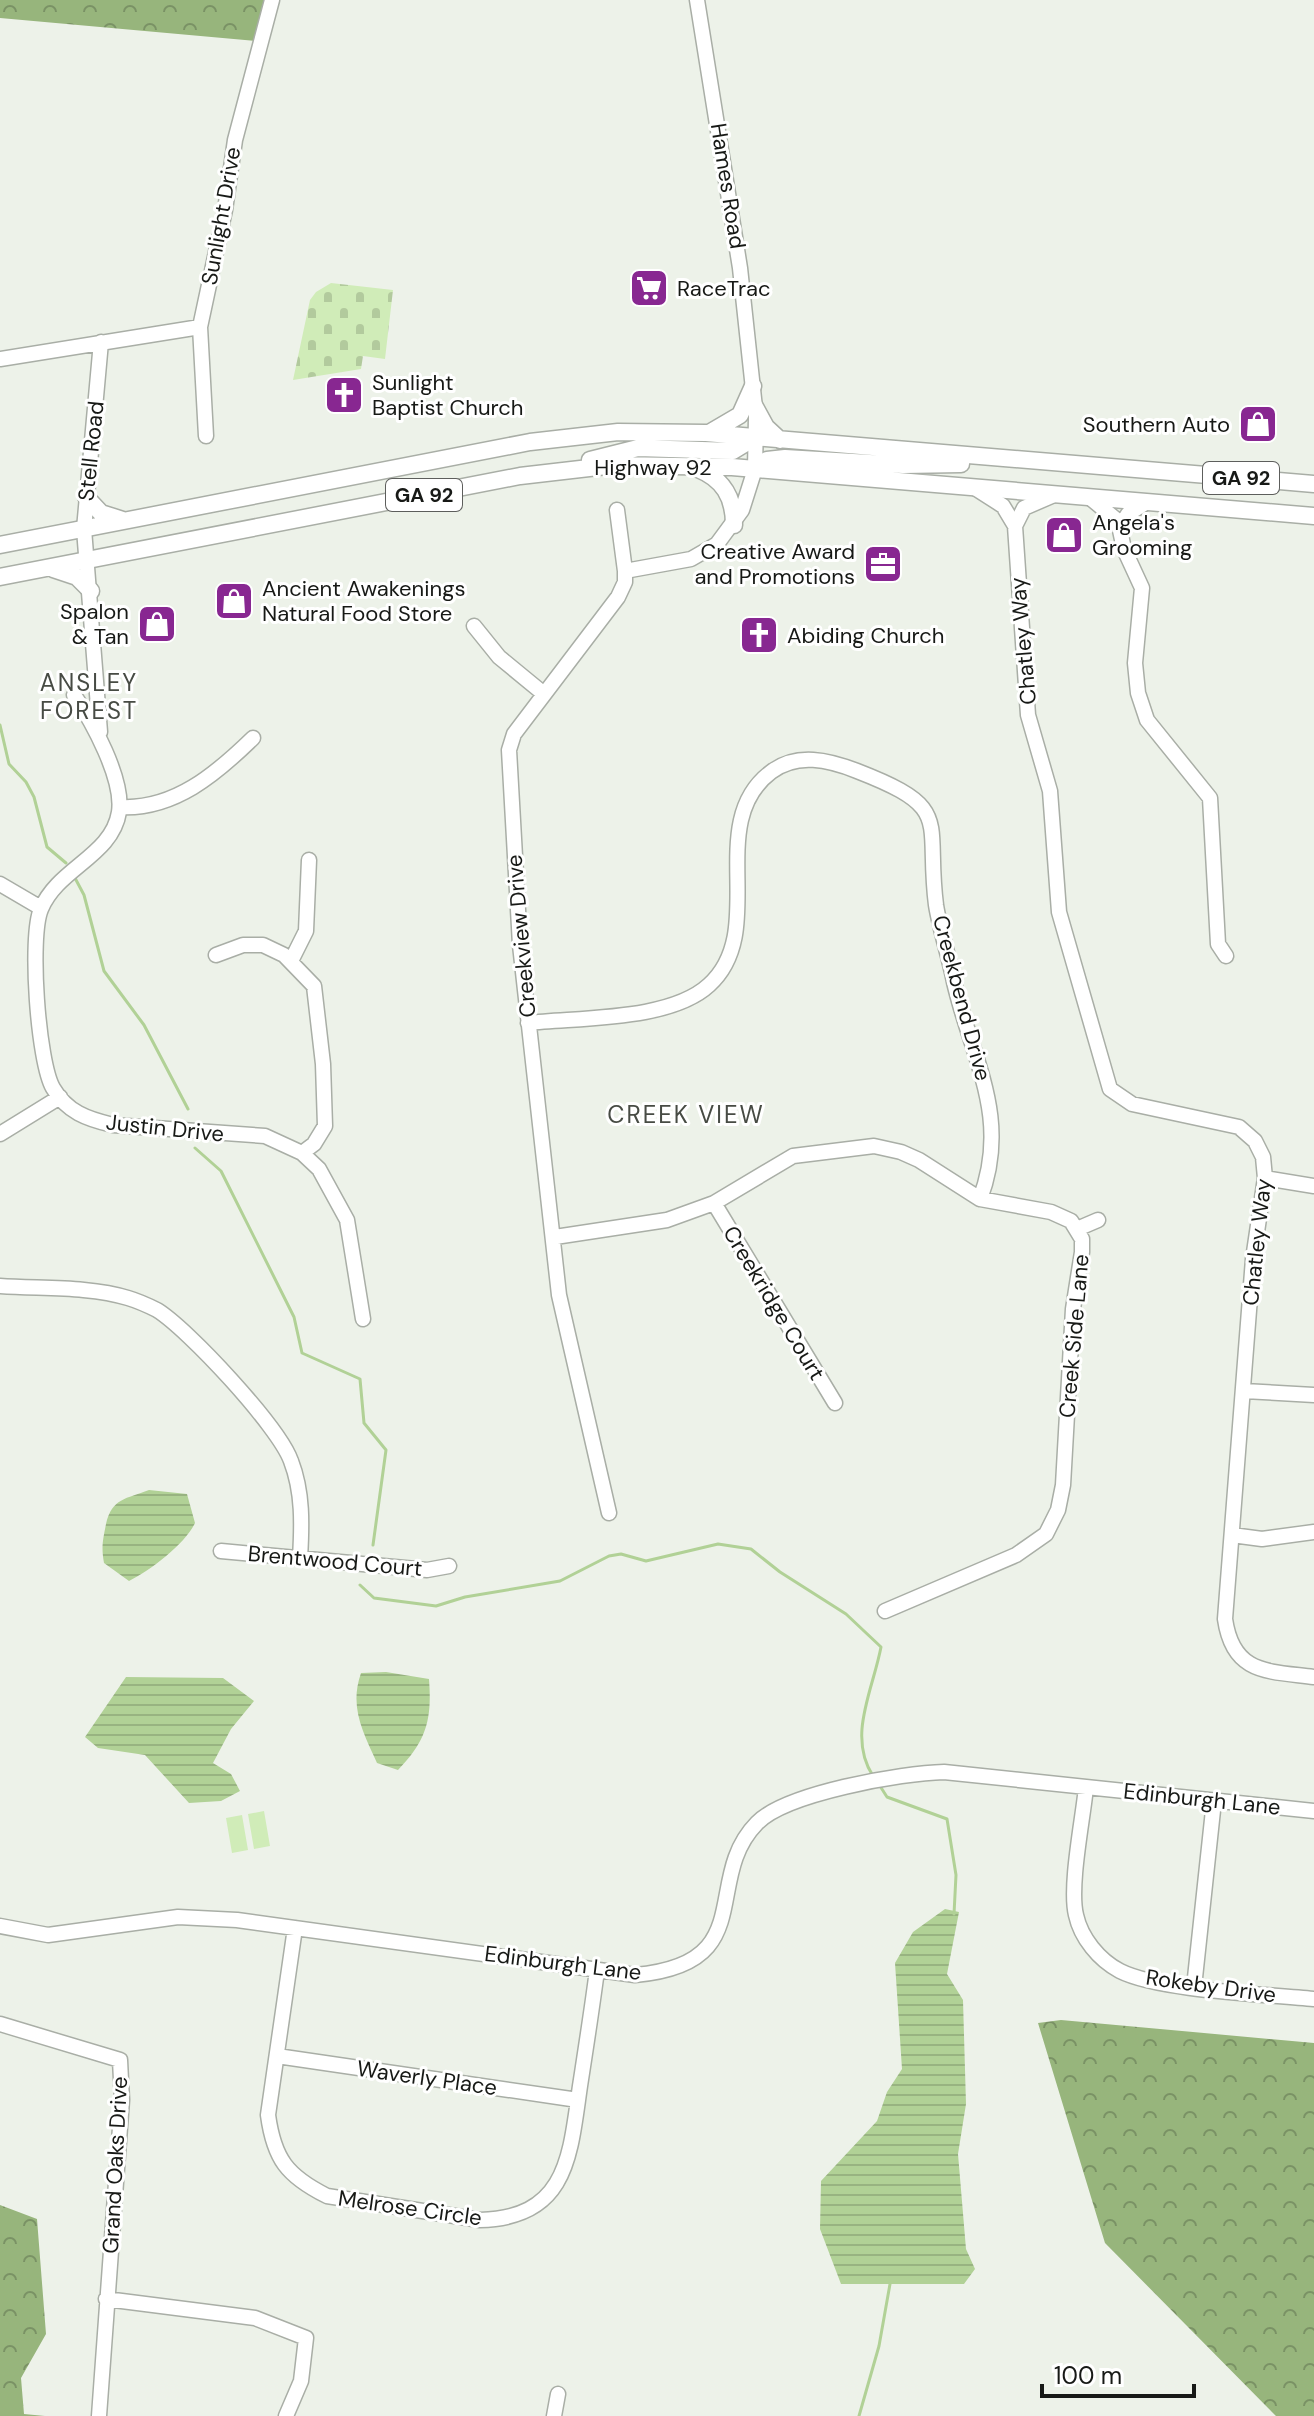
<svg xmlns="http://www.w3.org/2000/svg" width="1314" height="2416" font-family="'DM Sans',sans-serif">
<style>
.forest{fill:url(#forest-crowns)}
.cemetery{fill:url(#cemetery-stones)}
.pitch{fill:#d0ecb8}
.water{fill:url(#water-rules)}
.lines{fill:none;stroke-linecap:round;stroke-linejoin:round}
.stream{stroke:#b1d196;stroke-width:3}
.minor-casing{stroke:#a9aea6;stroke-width:17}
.major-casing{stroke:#a9aea6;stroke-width:19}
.minor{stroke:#fff;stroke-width:14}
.major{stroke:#fff;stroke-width:16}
.labels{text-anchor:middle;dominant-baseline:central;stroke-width:6;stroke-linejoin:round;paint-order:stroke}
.shield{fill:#fff;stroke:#5d5e5c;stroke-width:2}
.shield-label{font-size:20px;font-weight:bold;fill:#171916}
.street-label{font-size:22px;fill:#171916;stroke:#fff}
.poi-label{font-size:22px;fill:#171916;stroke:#fff;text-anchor:start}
.neighbourhood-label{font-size:24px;letter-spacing:2px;fill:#474b44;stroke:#fff}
</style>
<defs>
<pattern id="forest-crowns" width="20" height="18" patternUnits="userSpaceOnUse" patternTransform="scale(2)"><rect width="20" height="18" fill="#97b57c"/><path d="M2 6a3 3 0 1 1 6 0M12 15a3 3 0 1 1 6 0" fill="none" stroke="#7a9265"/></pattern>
<pattern id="cemetery-stones" width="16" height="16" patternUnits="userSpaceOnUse" patternTransform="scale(2)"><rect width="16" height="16" fill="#d0ecb8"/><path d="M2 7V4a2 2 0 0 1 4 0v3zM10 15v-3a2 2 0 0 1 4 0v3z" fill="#b2ca9d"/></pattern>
<pattern id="water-rules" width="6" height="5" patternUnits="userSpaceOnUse" patternTransform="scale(2)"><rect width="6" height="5" fill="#b1d196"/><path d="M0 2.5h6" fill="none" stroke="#98b381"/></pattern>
</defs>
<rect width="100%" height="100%" fill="#edf2e9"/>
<!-- forest -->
<path class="forest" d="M0,0H275L267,42L0,18Z
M1061,2020L1314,2043V2416H1276L1105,2243L1038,2023Z
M0,2205L37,2219L46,2334L21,2378L24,2414L45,2416H0Z"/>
<!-- cemetery -->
<path class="cemetery" d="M331,283L393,290L385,359L363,356L361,369L293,380L310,300L316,292Z"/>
<!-- pitch -->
<path class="pitch" d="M264,1811L270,1846L254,1849L248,1814Z
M242,1815L248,1850L232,1853L226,1818Z"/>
<!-- water -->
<path class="water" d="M149,1490L187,1494L195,1523C185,1544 151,1570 129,1581L104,1563C101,1546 103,1540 106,1524C112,1498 126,1499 149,1490Z
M386,1672L429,1679C432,1719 427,1740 398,1770L377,1763C363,1732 349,1707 361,1673Z
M126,1677L223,1678L254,1701L231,1729L213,1763L231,1774L240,1791L221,1801L189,1803L145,1755L98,1748L85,1737Z
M945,1909L959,1912L947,1974L963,2000L966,2104L958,2154L966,2249L975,2269L964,2284H841L820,2229L821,2181L877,2121L887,2092L902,2069L895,1963L913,1932Z"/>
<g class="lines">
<!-- stream -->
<path class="stream" d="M0,725L9,764L26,782L34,797L47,847L66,863
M75,878L84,895L104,971L144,1025L188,1109
M195,1148L221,1171L294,1317L302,1353L360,1379L364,1423L386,1450L373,1545
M360,1585L374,1598L436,1606L465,1597L560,1581L609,1556L621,1554L646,1561L718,1544L751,1549L780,1572L846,1614L881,1647C873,1690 847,1736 873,1776
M880,1786L887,1797L947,1819L956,1875L954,1914
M859,2416L879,2346L890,2284"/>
<defs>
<path id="minor" d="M0,359L200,327
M206,436L200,327L225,210L235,140L272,0
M975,488L1003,506L1015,526
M1054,495L1024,508L1015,526L1028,715L1050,791L1059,912L1110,1089L1132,1104L1239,1127L1255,1141L1263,1157L1265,1178L1253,1259L1225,1619C1233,1674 1267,1671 1314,1677
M1089,497L1118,521L1124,549L1142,588L1135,663L1138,693L1147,720L1210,798L1218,944L1226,956
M1120,527L1128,514L1147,502
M625,571L691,559L717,544L742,510L755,469L756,417L740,268L697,0
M474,626L499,657L544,694
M74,695C92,721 124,779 119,812C112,856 58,868 41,909C29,937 38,1062 53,1088C67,1112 87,1119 113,1125L265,1136L302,1153L319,1169L347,1220L363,1319
M100,732L84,529L101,342
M120,807C174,810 216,774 253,738
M0,884L41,908
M216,955L243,945H263L284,955L314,986L323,1064L325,1126L314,1144L302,1153
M291,961L306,931L309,860
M528,1023C580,1017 670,1021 709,985C770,930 703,823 771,772C797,752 829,760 857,771C955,809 925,819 936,905C940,930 949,956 954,982C972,1060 1011,1117 980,1199
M0,1134L60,1097
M1265,1178L1314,1186
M714,1203L835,1403
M1077,1229L1098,1220
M555,1237L667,1220L714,1203L793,1156L874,1146L901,1152L919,1160L980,1199L1051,1212L1071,1221L1082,1239V1252L1073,1309L1063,1485L1058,1510L1046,1534L1016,1555L885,1611
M0,1286C41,1289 89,1286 128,1298C138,1301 149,1306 157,1310C188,1329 279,1427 291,1461C303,1492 302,1525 300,1558
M1244,1391L1314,1395
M609,1513L559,1295L520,945L509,750L514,734L618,597L625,582V571L617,510
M1232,1535L1262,1539L1314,1532
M221,1551L427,1570L449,1566
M1086,1787C1083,1819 1069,1886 1076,1915C1081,1938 1099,1960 1120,1971C1160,1991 1266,1994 1314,1999
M0,1926L48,1935L178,1917L237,1920L635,1975C761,1964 701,1880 757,1823C786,1793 902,1773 944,1772L1314,1811
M295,1928L268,2115C274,2159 287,2176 327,2196L480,2220C568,2218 570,2155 580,2086C586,2047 592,2009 597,1970
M1194,1987L1214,1801
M0,2024L120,2060L122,2100L99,2416
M277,2056L578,2100
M106,2299L255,2318L306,2338L301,2381L286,2416
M554,2416L558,2394"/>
<path id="major" d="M754,405L766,427L780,440
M711,432L740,415L753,386
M590,460L638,448L733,451L756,437
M698,469C723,479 734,497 734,525
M755,469L767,460L785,458L903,465L961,464
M86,497L101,513L123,520
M0,545L530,442L618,432L706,433L1314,484
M53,569L77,577L91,591
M0,577L520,476L615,465L732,467L1314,516"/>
</defs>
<!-- minor casing -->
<use href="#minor" class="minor-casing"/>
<!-- major casing -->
<use href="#major" class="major-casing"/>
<!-- minor -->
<use href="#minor" class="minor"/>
<!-- major -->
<use href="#major" class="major"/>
</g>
<!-- icons -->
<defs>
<symbol id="supermarket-square" viewBox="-11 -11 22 22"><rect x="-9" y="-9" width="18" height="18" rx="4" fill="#882791" stroke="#fff"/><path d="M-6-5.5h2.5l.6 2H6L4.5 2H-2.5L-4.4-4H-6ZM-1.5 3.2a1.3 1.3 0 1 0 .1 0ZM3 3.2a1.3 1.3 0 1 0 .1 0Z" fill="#fff"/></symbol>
<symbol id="church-square" viewBox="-11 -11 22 22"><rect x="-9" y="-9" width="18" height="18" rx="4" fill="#882791" stroke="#fff"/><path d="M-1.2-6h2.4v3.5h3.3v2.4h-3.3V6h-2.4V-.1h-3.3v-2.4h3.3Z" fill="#fff"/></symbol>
<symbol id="shop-square" viewBox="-11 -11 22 22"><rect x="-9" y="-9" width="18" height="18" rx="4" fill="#882791" stroke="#fff"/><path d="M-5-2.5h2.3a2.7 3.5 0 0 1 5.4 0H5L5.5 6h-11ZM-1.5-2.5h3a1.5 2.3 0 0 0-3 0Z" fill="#fff"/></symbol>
<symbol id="office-square" viewBox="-11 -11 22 22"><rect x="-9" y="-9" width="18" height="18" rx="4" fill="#882791" stroke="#fff"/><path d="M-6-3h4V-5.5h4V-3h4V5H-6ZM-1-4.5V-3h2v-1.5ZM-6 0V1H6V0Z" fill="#fff"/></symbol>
</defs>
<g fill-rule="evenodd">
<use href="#supermarket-square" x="627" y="266" width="44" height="44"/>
<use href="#church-square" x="322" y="373" width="44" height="44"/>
<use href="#shop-square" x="1236" y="402" width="44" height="44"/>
<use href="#shop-square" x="1042" y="513" width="44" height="44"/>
<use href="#office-square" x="861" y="542" width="44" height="44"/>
<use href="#shop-square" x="212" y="579" width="44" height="44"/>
<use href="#shop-square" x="135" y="602" width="44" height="44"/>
<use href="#church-square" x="737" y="613" width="44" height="44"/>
</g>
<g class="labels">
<!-- shield labels -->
<g class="shield">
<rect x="1203" y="462" width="76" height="32" rx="6"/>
<rect x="386" y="479" width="76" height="32" rx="6"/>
</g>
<g class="shield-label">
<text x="1241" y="478">GA 92</text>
<text x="424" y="495">GA 92</text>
</g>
<!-- street labels -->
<g class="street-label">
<text transform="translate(728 186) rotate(81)">Hames Road</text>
<text transform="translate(221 216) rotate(-80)">Sunlight Drive</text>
<text transform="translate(91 451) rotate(-84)">Stell Road</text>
<text x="653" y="467">Highway 92</text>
<text transform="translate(1023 641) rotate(-95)">Chatley Way</text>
<text transform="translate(521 936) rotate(-95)">Creekview Drive</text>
<text transform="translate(962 998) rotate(75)">Creekbend Drive</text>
<text transform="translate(165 1128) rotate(6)">Justin Drive</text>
<text transform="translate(1257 1242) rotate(-84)">Chatley Way</text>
<text transform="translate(774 1303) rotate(59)">Creekridge Court</text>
<text transform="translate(1074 1336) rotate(-85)">Creek Side Lane</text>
<text transform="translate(335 1561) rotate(5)">Brentwood Court</text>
<text transform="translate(1202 1799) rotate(6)">Edinburgh Lane</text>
<text transform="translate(563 1963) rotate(7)">Edinburgh Lane</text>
<text transform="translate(1211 1986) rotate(8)">Rokeby Drive</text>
<text transform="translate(427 2078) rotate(8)">Waverly Place</text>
<text transform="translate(115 2165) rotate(-87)">Grand Oaks Drive</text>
<text transform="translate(410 2208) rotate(8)">Melrose Circle</text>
</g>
<!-- poi labels -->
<g class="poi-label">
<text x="677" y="288">RaceTrac</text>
<text x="372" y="382">Sunlight<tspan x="372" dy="25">Baptist Church</tspan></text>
<text x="1230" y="424" text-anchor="end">Southern Auto</text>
<text x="1092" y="522">Angela's<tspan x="1092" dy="25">Grooming</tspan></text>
<text x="855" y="551" text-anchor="end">Creative Award<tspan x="855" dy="25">and Promotions</tspan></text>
<text x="262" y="588">Ancient Awakenings<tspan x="262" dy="25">Natural Food Store</tspan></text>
<text x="129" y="611" text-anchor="end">Spalon<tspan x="129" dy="25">&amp; Tan</tspan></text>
<text x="787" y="635">Abiding Church</text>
</g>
<!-- neighbourhood labels -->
<g class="neighbourhood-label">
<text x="89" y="682">ANSLEY<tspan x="89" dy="28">FOREST</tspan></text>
<text x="686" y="1114">CREEK VIEW</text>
</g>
</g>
<!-- scale -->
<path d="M1042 2384v12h152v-12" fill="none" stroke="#171916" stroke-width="4"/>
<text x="1054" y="2384" font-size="24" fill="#171916" stroke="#ffffff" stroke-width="6" paint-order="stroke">100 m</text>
</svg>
